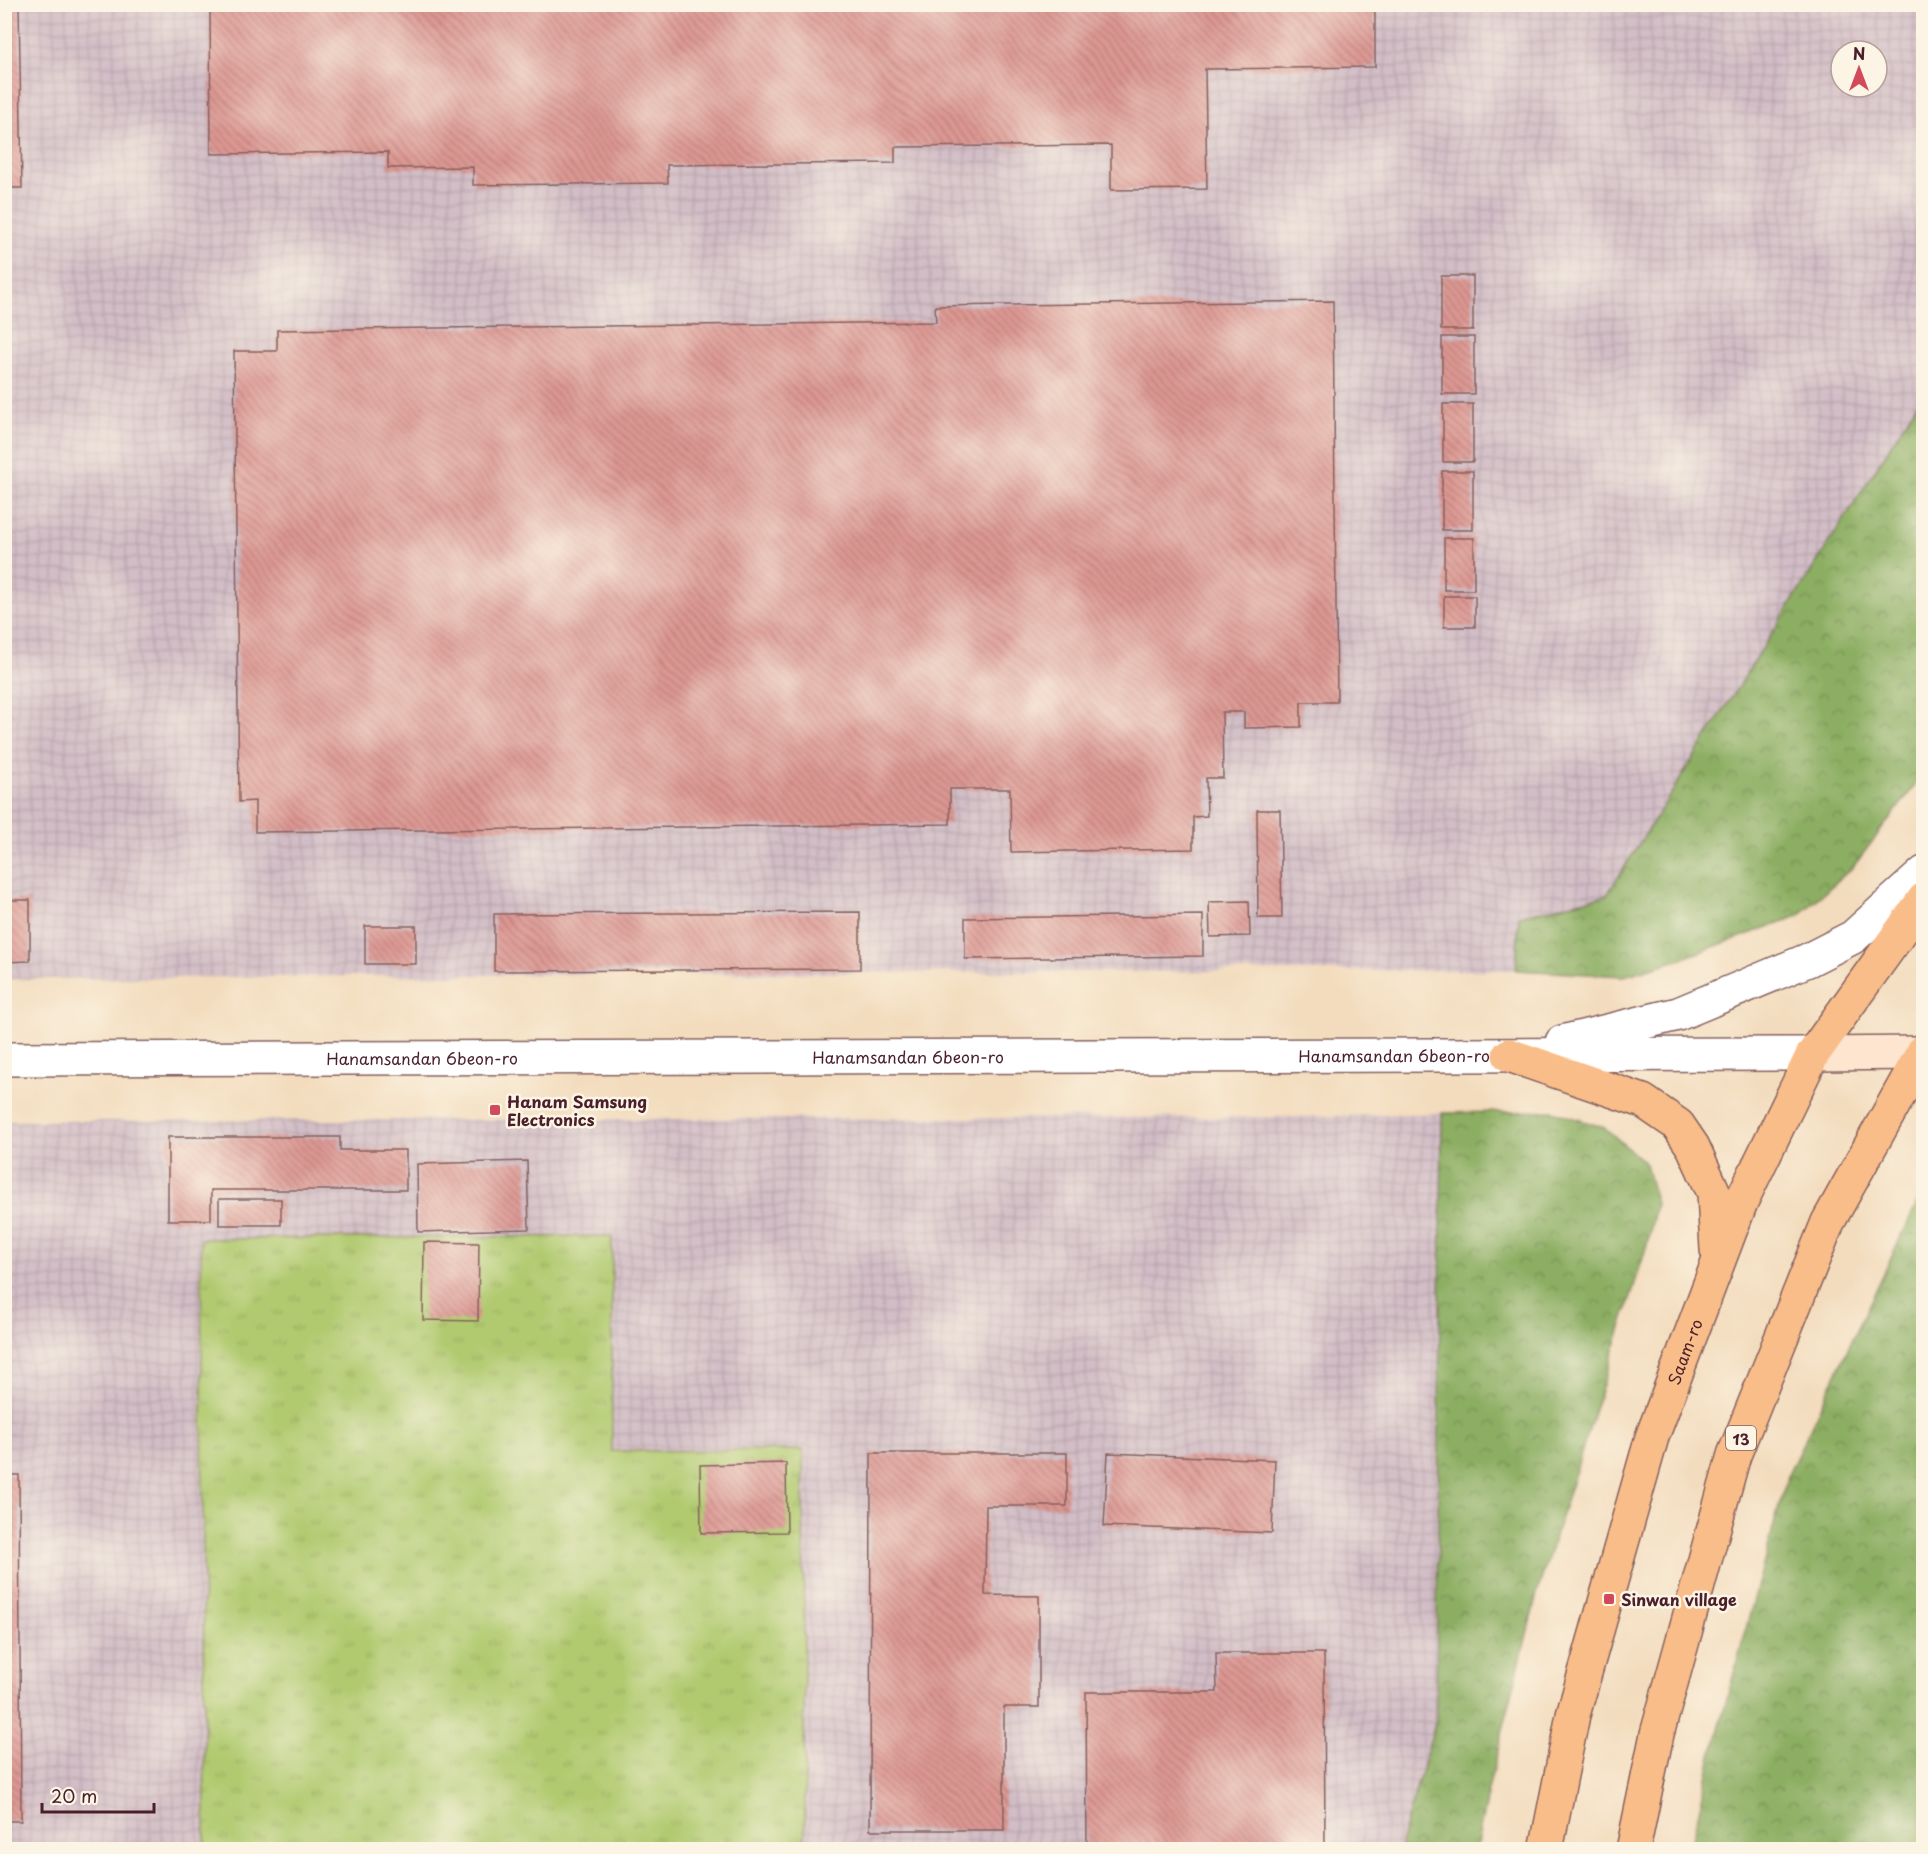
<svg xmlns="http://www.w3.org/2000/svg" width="1928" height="1854" font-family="'Playpen Sans',sans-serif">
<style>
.industrial{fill:url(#industrial-grid);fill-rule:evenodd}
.forest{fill:url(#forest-crowns);stroke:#6b6646;stroke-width:1.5}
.park{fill:url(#park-tufts);stroke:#7e744e;stroke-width:1.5}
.building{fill:url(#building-back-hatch)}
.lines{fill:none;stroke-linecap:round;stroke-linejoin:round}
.tertiary-casing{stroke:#85615e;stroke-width:36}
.secondary-casing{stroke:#85615e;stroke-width:36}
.primary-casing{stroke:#85615e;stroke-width:36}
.tertiary{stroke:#fff;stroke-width:33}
.secondary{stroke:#fde5d0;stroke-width:33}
.primary{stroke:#f9bd89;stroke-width:33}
.poi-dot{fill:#d1495b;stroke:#fcf5e5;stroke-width:2}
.labels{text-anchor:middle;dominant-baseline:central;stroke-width:5;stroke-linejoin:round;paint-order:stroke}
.shield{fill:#fcf5e5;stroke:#7f5f63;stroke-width:1.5}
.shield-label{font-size:15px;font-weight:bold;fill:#4a1f2b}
.street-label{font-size:16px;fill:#4a1f2b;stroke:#fcf5e5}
.poi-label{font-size:16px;font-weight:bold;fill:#4a1f2b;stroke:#fcf5e5;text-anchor:start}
</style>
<defs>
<pattern id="industrial-grid" width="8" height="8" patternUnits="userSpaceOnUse" patternTransform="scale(1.5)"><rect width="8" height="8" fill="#d2bdc6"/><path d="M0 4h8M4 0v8" fill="none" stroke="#b6a2aa"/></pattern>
<pattern id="forest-crowns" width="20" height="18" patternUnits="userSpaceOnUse" patternTransform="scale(1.5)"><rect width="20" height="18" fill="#8cae62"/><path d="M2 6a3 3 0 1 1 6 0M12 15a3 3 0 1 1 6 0" fill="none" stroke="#748d51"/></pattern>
<pattern id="park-tufts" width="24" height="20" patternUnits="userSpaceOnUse" patternTransform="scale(1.5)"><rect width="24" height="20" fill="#b1ca70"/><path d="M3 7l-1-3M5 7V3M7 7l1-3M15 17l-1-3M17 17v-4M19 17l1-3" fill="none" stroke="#9aad61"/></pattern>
<pattern id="building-back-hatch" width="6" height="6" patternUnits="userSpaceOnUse" patternTransform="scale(1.5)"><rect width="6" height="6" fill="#dd9893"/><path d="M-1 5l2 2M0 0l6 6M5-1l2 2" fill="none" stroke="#b57b78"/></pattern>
</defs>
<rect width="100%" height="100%" fill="#fcf5e5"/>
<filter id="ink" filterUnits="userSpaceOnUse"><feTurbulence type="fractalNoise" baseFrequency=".0167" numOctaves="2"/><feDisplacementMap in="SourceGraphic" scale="12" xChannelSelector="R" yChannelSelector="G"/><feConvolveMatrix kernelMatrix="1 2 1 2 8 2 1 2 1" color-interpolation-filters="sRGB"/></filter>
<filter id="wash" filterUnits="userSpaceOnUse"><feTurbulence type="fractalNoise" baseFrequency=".008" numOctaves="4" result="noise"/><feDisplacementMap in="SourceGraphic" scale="24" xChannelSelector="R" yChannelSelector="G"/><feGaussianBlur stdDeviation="1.35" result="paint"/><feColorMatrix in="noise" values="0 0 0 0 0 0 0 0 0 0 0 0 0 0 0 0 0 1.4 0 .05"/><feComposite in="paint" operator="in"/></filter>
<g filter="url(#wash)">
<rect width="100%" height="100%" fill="#f3dcbd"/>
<!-- industrial -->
<path class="industrial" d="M4,5H1923V394L1607,895L1519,917L1516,970L574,974L5,979ZM1841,51H1877V87H1841Z
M1442,1113L1436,1721L1403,1834L1401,1849H5L4,1121L1293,1117Z"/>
<!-- forest -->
<path class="forest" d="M1923,394V775L1853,867L1798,916L1675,961L1624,976L1516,970L1519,916L1607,895Z
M1553,1111L1605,1128L1646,1164L1656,1204L1647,1245L1538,1590L1488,1790L1476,1849H1401L1403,1834L1436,1721L1442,1113Z
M1923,1191L1924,1805L1922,1812V1849H1690L1714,1747L1787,1477Z"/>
<!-- park -->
<path class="park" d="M612,1236V1451L803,1450L805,1849H205L201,1239Z"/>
<g id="blocks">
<!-- building -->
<path class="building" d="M4,4H19L22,188H4Z
M210,4H1375V67L1205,69L1207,189L1111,190V145L895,147V163L667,165L668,183L473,185V167L388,168V152L211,154Z
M1441,276H1473V330H1441Z
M1333,301L1337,702H1301V727L1244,728V712H1222L1223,778H1206L1207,816L1193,817V849L1011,852L1010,789H950V824L255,832V801L239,802L234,351H277V330L936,322L935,306Z
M1442,337H1474V394H1442Z
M1443,404H1473V462H1443Z
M1442,471H1473V530H1442Z
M1444,538H1474V590H1444Z
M1444,596H1475V627H1444Z
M1257,810H1280L1282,918H1258Z
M4,900H30V961L4,962Z
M1249,901L1250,936L1210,937L1209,902Z
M860,912V969L494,971V914Z
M1203,915V956L965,959V918Z
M365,926H416V964H365Z
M168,1137H340V1150H406V1190H211V1220H168Z
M527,1161L529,1229L418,1232L417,1164Z
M219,1199H281V1225H219Z
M424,1242L479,1243L478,1321L423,1320Z
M871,1453H1067V1506H986L985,1595L1039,1596V1707H1004V1830H870Z
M1108,1453L1275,1460L1272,1533L1104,1526Z
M786,1463L787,1532L701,1533L700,1465Z
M4,1475H19L21,1821H4Z
M1216,1653H1324L1325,1850H1087L1086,1692H1217Z"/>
</g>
</g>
<g filter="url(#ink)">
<use href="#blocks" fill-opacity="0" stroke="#85615e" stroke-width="1.5"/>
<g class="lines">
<defs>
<g id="tertiary">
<path d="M1562,1042L1678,1014L1808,960L1853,937L1924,873"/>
<path id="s1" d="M4,1059L1813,1054"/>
</g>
<path id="secondary" d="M1813,1054L1924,1053"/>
<g id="primary">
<path d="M1509,1055L1643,1101L1678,1125L1693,1147L1714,1193L1717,1250"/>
<path id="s2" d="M1546,1850L1573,1715L1652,1437L1741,1202L1813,1054L1924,899"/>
<path d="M1633,1850L1657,1734L1734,1455L1828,1222L1924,1050"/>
</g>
</defs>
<!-- tertiary casing -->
<use href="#tertiary" class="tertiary-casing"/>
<!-- secondary casing -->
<use href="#secondary" class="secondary-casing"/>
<!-- primary casing -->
<use href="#primary" class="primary-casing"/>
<!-- tertiary -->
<use href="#tertiary" class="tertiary"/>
<!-- secondary -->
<use href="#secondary" class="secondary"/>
<!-- primary -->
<use href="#primary" class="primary"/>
</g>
</g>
<!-- markers -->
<g class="poi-dot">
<rect x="489" y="1104" width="12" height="12" rx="3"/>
<rect x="1603" y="1593" width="12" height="12" rx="3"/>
</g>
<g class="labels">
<!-- shield labels -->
<rect class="shield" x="1726" y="1426" width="30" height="24" rx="4.5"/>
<g class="shield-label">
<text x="1741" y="1438">13</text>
</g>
<!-- street labels -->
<g class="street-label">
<text stroke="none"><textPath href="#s1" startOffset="1390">Hanamsandan 6beon-ro</textPath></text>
<text stroke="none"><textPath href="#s1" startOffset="904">Hanamsandan 6beon-ro</textPath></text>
<text stroke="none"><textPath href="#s1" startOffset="418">Hanamsandan 6beon-ro</textPath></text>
<text stroke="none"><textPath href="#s2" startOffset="518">Saam-ro</textPath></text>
</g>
<!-- poi labels -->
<g class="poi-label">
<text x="507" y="1101">Hanam Samsung<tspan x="507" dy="18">Electronics</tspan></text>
<text x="1621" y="1599">Sinwan village</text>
</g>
</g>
<!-- margin -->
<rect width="1928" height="1854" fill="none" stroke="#fcf5e5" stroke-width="24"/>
<!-- north arrow -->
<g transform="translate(1859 69)"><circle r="28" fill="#fcf5e5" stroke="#b59f9b" stroke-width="1.5"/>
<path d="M0-4.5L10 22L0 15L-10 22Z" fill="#d1495b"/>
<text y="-9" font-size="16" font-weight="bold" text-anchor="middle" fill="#4a1f2b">N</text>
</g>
<!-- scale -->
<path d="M42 1803v9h112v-9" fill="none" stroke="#4a1f2b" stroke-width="3"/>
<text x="51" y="1803" font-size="18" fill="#4a1f2b" stroke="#fcf5e5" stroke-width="4.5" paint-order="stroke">20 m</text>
</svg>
